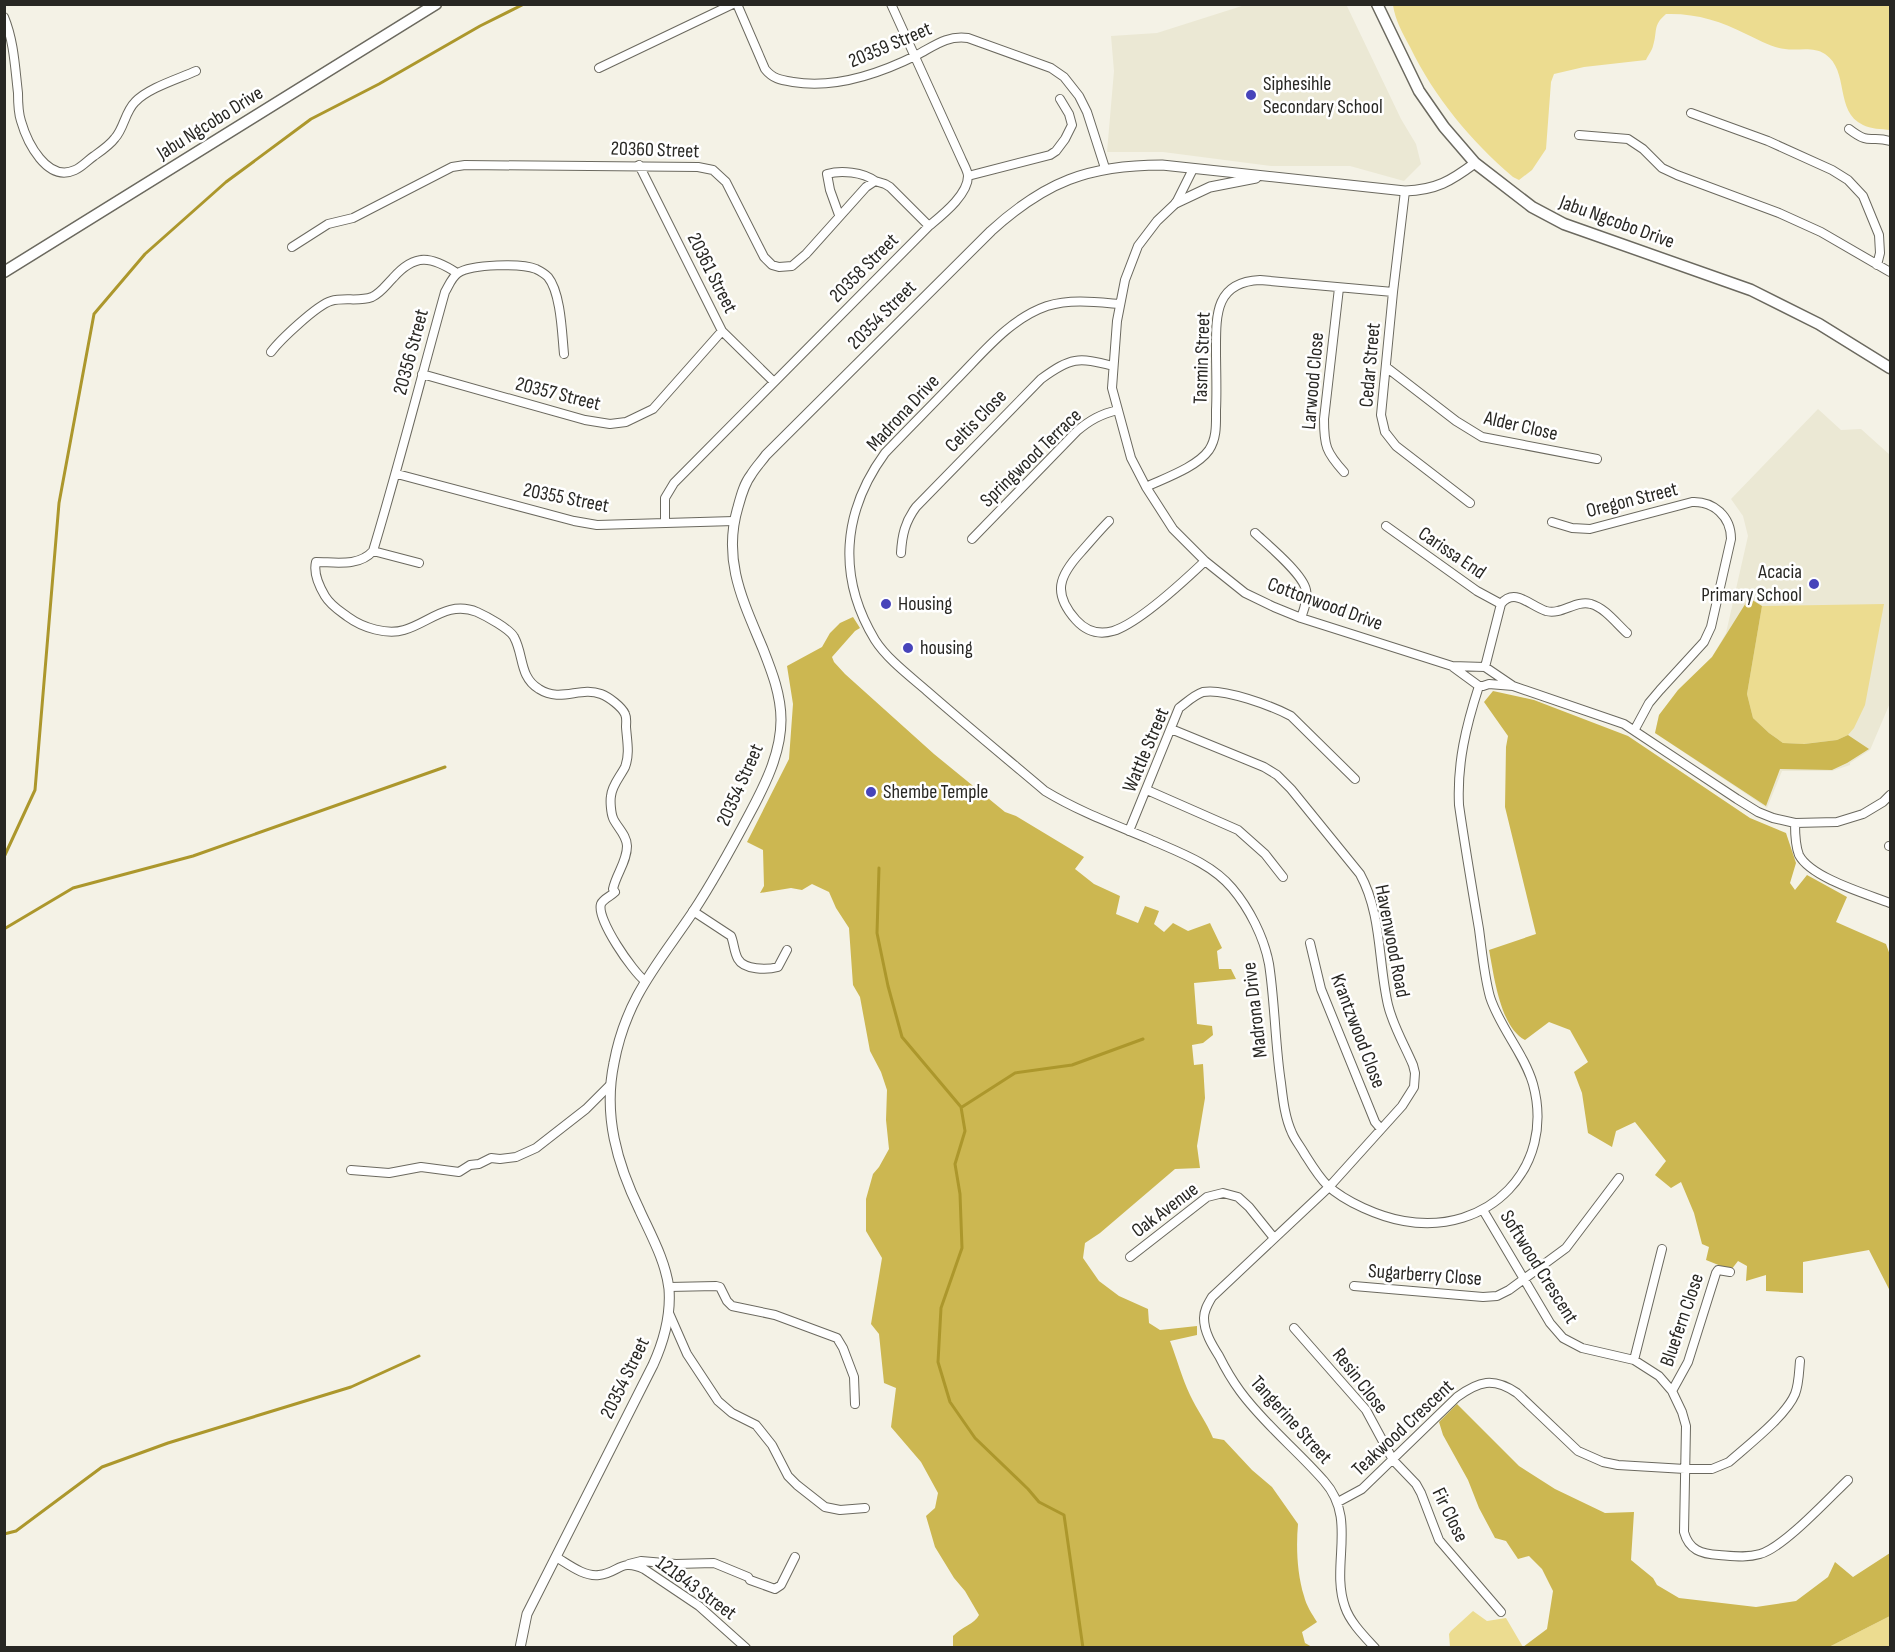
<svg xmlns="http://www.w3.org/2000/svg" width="1895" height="1652" font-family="'Sofia Sans Condensed',sans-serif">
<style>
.built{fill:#ebe8d4}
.green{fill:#ecdc90}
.forest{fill:#ccb751}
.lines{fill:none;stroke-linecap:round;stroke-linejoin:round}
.stream{stroke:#ac972c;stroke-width:3}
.minor-casing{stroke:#6b695f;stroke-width:10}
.tertiary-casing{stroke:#6b695f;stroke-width:11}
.secondary-casing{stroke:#6b695f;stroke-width:13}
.minor{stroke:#fff;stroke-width:8}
.tertiary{stroke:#fff;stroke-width:9}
.secondary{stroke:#fff;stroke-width:10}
.poi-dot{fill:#4744ba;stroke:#fff;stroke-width:2}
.labels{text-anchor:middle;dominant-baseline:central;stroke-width:5;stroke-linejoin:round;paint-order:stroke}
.street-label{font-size:20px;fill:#282723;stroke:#fff}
.poi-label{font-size:20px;fill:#282723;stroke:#fff;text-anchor:start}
</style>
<rect width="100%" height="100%" fill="#f4f2e6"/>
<!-- built -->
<path class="built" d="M1346,4L1401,119L1416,144L1421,164L1404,181L1350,166H1271L1163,152H1107L1114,71L1111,36L1157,33L1245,5Z
M1818,409L1841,430L1861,429L1890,455V703L1870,750L1850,763V765L1832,771H1782L1767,808L1655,733L1659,715L1678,690L1712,657L1726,633L1748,536L1743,516L1731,499Z"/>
<!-- green -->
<path class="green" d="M1393,5H1890V130C1882,129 1870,129 1863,125C1834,111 1850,71 1825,54C1813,46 1798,51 1785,49C1770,47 1759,40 1746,34C1721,21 1695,13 1666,14C1652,26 1658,31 1653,46C1652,51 1648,55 1646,60L1584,67L1554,74L1551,82L1546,149L1532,170L1519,180L1513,177C1470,140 1435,98 1410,47C1403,34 1395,20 1393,5Z
M1884,604L1865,705L1854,728L1848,735L1837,740L1803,744L1783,743L1769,733L1753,718L1747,694L1762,606Z
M1473,1611L1487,1621L1506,1618L1523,1647H1450L1449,1634L1451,1631Z
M1890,1616V1647H1829Z"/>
<!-- forest -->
<path class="forest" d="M1749,598L1762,606L1747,694L1753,718L1769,733L1783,743L1804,744L1837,740L1848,735L1869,749L1847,763L1832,770L1780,769L1766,806L1655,733L1659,715L1678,690L1712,657Z
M853,617L860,628L855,631L832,657L834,662L845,674L934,754L1005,812L1016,816L1084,857L1075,869L1094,884L1120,896L1116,914L1138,923L1145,906L1159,911L1154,924L1164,932L1173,923L1188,931L1210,923L1222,948L1217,951L1219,969H1231L1236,979L1194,983L1197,1024L1212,1026L1213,1035L1203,1043L1192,1045L1194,1065L1203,1064L1205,1098L1197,1146L1200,1168L1175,1169L1100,1233L1085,1243L1083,1258L1099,1281L1119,1296L1148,1309L1149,1323L1160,1330L1197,1326V1335L1170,1341C1177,1359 1182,1378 1190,1395C1197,1410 1207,1423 1213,1438L1224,1440L1252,1470L1272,1487L1298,1524C1296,1547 1297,1573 1304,1596C1306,1605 1312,1614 1317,1622L1302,1632L1305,1643L1312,1647H953V1636C961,1627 975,1624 979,1615L965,1591L954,1578L935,1547L926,1516L935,1508L938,1493L921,1462L891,1427L896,1388L884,1383L879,1334L871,1324L882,1258L866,1231V1199L873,1174L879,1167L889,1149L886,1120L887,1090L881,1072L870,1051L860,997L853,985L849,928L836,908L829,892L812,884L802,890L791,888L760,893L764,886L763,850L747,842L789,759L793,704L787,666L822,647L830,633L840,623Z
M1493,691L1534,700L1628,736L1750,818L1786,833L1796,863L1790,883L1795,890L1807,875L1847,897L1836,922L1886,944L1890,955V1291L1869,1250L1803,1262V1293L1766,1291V1275L1746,1281L1747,1266L1738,1261L1731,1270L1706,1260L1709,1247L1702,1244L1694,1213L1681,1182L1671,1188L1655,1175L1666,1161L1635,1122L1616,1131L1612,1147L1588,1133L1582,1093L1574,1072L1588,1062L1570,1030L1549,1022L1525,1040C1500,1027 1494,975 1489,950L1536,934L1505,807L1506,747L1508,736L1484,702Z
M1457,1404L1519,1466L1555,1489L1605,1513L1634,1512L1631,1560L1653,1578L1657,1585L1679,1598L1756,1607L1796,1601L1828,1577L1835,1562L1853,1577L1890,1553V1616L1829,1647H1523L1547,1629L1553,1591L1542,1569L1529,1556L1518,1559L1506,1541L1495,1538L1479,1508L1468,1480L1443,1435L1439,1422Z"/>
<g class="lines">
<!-- stream -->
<path class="stream" d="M4,857L35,790L59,503L94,314L145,254L226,182L311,119L379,84L480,26L524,4
M879,868L877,933L888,986L902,1037L961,1107L965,1131L955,1164L960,1194L962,1248L941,1308L938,1362L950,1402L975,1438L1028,1489L1039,1502L1064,1515L1083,1648
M4,929L73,888L193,856L445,767
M962,1107L1015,1073L1072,1065L1143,1039
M4,1534L16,1531L102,1467L168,1443L351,1387L419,1356"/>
<defs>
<path id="minor" d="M737,4L765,69C773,79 781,80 793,82C835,89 879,74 917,55C934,46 947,35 968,38L1051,68L1064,77L1079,96L1087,112L1105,168
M4,17C14,41 15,68 18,93C18,102 18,112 21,121C27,142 47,183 75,170C82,167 88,160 94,156C101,151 110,145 115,138C124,128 125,112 135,102C148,88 178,79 196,71
M599,68L733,4
M1691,113L1768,141L1832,170L1848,180L1863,196L1879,235L1880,253L1877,265
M1849,129C1871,146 1869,135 1890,141
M1579,135L1628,139L1643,149L1662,168L1677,175L1779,213L1821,232L1890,272
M639,165L722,331L774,382
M1193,169L1176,203L1157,221L1138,246L1125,280L1117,321L1112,388L1131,458L1146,487L1173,529L1205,561L1245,593L1274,607L1301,618L1452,666L1485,667L1513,686
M968,176L1050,155L1056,151L1065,139L1072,125L1069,114L1060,99
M1405,191L1393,292L1381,415L1385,432L1396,446L1470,503
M839,215L830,190L827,174C841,170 863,172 875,181
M292,247L328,224L353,218L452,167L465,165L698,167L713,170L726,182L764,257L772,265L779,267L792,266L806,254L866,187L875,181L885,184L890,187L929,226
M1339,288L1324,419C1324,446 1326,452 1344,472
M1119,304C1095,302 1071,299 1047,306C1009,319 982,354 955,381C932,405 908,429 885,453C842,512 837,577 875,640C887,659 911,677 927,691C966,725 1006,758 1045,791C1078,811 1113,824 1149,839C1178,852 1211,863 1232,888C1249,908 1264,937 1269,964C1275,1003 1275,1044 1281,1083C1283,1100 1285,1118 1292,1133C1295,1140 1300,1146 1304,1153C1311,1164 1318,1176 1327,1185C1345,1202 1380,1217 1404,1221C1488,1236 1556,1168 1533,1084C1524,1053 1500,1028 1490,997C1484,975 1482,951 1479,929C1472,888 1465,847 1459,805C1457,763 1466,726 1479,686
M271,352C280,340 317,305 331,301C344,297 359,302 372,297C381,293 386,285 393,278C415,253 431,256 457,273
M564,354C562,334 561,293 548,277C545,274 540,271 536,269C522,263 472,264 458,273C452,277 449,285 445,292C421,378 399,465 373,551C359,567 335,562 316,562C313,574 319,586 325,596C331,606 340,611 348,617C363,628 387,635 404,630C429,623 448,600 477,612C486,616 510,629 514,637C524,655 519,677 539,689C561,703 580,686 601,694C609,697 622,707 625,714C627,718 626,723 626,727C627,741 630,754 625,767C620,777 612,785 611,796C610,801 611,813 613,818C616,826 627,835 627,846C627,862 616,874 613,889L615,892C611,896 603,899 601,904C596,919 633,972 645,981
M1386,367L1456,421L1482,437L1597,459
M422,374L585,420L610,424L626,422L653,409L722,331
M397,474L574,521L597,525L734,521
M1146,487C1165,478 1197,467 1209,450C1217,438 1216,424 1216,410C1217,390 1216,370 1216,350C1216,315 1215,282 1260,280L1393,292
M1109,521C1099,531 1090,542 1081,552C1059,576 1052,593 1076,620C1086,631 1099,635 1113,631C1139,623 1185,580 1205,561
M1552,522L1572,528L1590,529L1692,502C1713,501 1731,516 1731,539L1711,627L1704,642L1660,690L1649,703L1635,729
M665,523V498L674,483L929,226C942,215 968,195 968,176C968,171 963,163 961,158L891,4
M1386,526L1477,591L1501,604
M1255,533C1268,545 1303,574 1306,590C1308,600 1304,609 1301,618
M972,539L1077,431C1090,420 1101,414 1118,410
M373,551L419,563
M901,553C902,535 905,522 916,507L1041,379C1071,357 1078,357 1113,366
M1453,667L1479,686H1483L1489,684L1513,686L1624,724L1737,799L1758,812L1773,818L1795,823L1837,822L1863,814L1883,802L1890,795
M1485,667L1501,604C1515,587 1530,606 1546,611C1562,615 1575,600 1591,604C1605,608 1616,623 1627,633
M1171,729L1264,767L1277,775L1291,789L1360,874C1382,914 1378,962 1388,1005C1393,1026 1405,1046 1413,1065L1415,1073L1414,1087L1402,1106L1329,1187L1212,1297C1208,1304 1204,1310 1204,1318C1204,1332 1212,1345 1219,1356C1225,1368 1232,1380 1240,1391C1264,1424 1297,1450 1324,1481C1358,1519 1330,1565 1345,1607C1350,1622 1364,1636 1375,1648
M1147,790L1238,830L1265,854L1283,877
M1795,823C1795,833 1795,845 1799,855C1811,878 1867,894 1890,903
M1129,831L1179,708C1187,702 1194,695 1203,692C1224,688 1272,706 1291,716L1355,779
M1889,846H1890
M693,911L731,936C734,943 734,952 738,959C744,970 767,970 778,967L787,950
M1310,943L1321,989L1375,1122L1381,1129
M351,1170L389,1173L421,1167L459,1172L470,1165L479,1164L491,1158L500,1159L516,1157L536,1148L586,1109L610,1085
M1483,1210L1550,1323L1563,1338L1582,1348L1634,1360L1659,1376L1672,1391L1682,1412L1686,1426L1684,1532C1689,1550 1701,1554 1719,1555C1733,1556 1747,1558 1760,1554C1783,1548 1829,1498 1848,1480
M1130,1257L1207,1197L1223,1193L1238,1197L1249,1207L1274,1238
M1354,1286L1483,1297L1497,1296L1509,1290L1566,1248L1619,1178
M669,1287L716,1286L720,1287L727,1301L732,1306L775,1315L837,1338L843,1348L854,1377L855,1404
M669,1313L687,1354L718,1401L732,1413L756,1425L772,1445L788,1476L797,1485L825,1507L840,1510L865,1508
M1294,1328L1366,1410L1393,1460L1416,1484L1421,1493L1439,1540L1501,1612
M1634,1360L1662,1249
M1672,1391L1688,1362L1716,1273L1718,1270L1730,1272
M1338,1502L1362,1489L1457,1397C1479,1381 1493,1377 1517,1393L1578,1451L1603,1462L1618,1465L1685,1469H1712L1729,1462C1747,1446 1786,1416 1795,1394C1799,1384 1799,1371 1800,1361
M556,1557C568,1564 584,1577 599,1575C619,1573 620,1558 644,1569L699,1606L746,1648
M629,1564L641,1561L676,1564L714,1563L748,1577L750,1580L775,1589L781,1585L795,1557"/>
<path id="tertiary" d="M1176,203L1210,187L1256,178
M520,1648L527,1614L653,1365C664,1341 671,1316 669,1289C666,1262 651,1235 640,1211C617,1164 603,1115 614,1063C626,998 658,964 693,912C714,880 732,847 750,813C765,785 781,753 781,720C781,695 772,672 763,649C743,601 722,560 738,507C741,496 744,484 751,475C755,468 761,462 766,455L991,231C1045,182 1088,165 1162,165L1405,191C1436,190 1451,181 1475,163"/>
<path id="secondary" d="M1377,4L1419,91L1444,127L1475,163L1532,207L1564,224L1751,290L1819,324L1890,368
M4,272L436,4"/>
</defs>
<!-- minor casing -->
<use href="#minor" class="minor-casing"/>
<!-- tertiary casing -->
<use href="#tertiary" class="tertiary-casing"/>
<!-- secondary casing -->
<use href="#secondary" class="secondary-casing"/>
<!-- minor -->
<use href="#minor" class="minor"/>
<!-- tertiary -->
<use href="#tertiary" class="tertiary"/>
<!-- secondary -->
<use href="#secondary" class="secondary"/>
</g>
<!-- markers -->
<g class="poi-dot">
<circle cx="1251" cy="95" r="6"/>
<circle cx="1814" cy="584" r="6"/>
<circle cx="886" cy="604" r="6"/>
<circle cx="908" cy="648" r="6"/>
<circle cx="871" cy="792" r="6"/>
</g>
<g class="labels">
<!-- street labels -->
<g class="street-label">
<text transform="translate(890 45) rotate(-23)">20359 Street</text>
<text transform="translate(210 123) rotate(-32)">Jabu Ngcobo Drive</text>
<text transform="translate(655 150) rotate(2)">20360 Street</text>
<text transform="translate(1617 222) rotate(20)">Jabu Ngcobo Drive</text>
<text transform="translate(864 268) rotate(-45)">20358 Street</text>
<text transform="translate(712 273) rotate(63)">20361 Street</text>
<text transform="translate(882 315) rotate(-45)">20354 Street</text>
<text transform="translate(411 352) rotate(-75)">20356 Street</text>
<text transform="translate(1202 358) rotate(-88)">Tasmin Street</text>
<text transform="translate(1370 365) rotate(-85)">Cedar Street</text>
<text transform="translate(1313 381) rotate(-85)">Larwood Close</text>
<text transform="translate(558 394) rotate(14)">20357 Street</text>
<text transform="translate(903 413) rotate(-47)">Madrona Drive</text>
<text transform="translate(976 421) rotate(-46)">Celtis Close</text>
<text transform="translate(1521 426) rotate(13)">Alder Close</text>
<text transform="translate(1031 458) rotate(-44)">Springwood Terrace</text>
<text transform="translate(566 498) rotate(11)">20355 Street</text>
<text transform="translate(1632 500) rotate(-14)">Oregon Street</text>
<text transform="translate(1452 553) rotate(34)">Carissa End</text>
<text transform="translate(1325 604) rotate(20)">Cottonwood Drive</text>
<text transform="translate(1146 750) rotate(-67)">Wattle Street</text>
<text transform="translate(740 785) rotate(-66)">20354 Street</text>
<text transform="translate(1392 941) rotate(79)">Havenwood Road</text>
<text transform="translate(1255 1010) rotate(-97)">Madrona Drive</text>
<text transform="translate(1358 1031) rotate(69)">Krantzwood Close</text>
<text transform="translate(1165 1210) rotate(-37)">Oak Avenue</text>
<text transform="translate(1539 1267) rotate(58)">Softwood Crescent</text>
<text transform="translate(1425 1275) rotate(4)">Sugarberry Close</text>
<text transform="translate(1682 1320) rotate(-71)">Bluefern Close</text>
<text transform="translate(625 1378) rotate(-64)">20354 Street</text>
<text transform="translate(1360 1381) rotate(52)">Resin Close</text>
<text transform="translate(1291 1420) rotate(48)">Tangerine Street</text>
<text transform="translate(1403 1428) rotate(-43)">Teakwood Crescent</text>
<text transform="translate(1450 1515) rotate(64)">Fir Close</text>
<text transform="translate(696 1588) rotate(36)">121843 Street</text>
</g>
<!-- poi labels -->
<g class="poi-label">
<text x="1263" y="84">Siphesihle<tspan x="1263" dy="23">Secondary School</tspan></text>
<text x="1802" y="572" text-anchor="end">Acacia<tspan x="1802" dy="23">Primary School</tspan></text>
<text x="898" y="604">Housing</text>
<text x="920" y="648">housing</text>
<text x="883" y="792">Shembe Temple</text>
</g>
</g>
<!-- border -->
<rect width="1895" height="1652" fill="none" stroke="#282723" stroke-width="12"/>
</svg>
